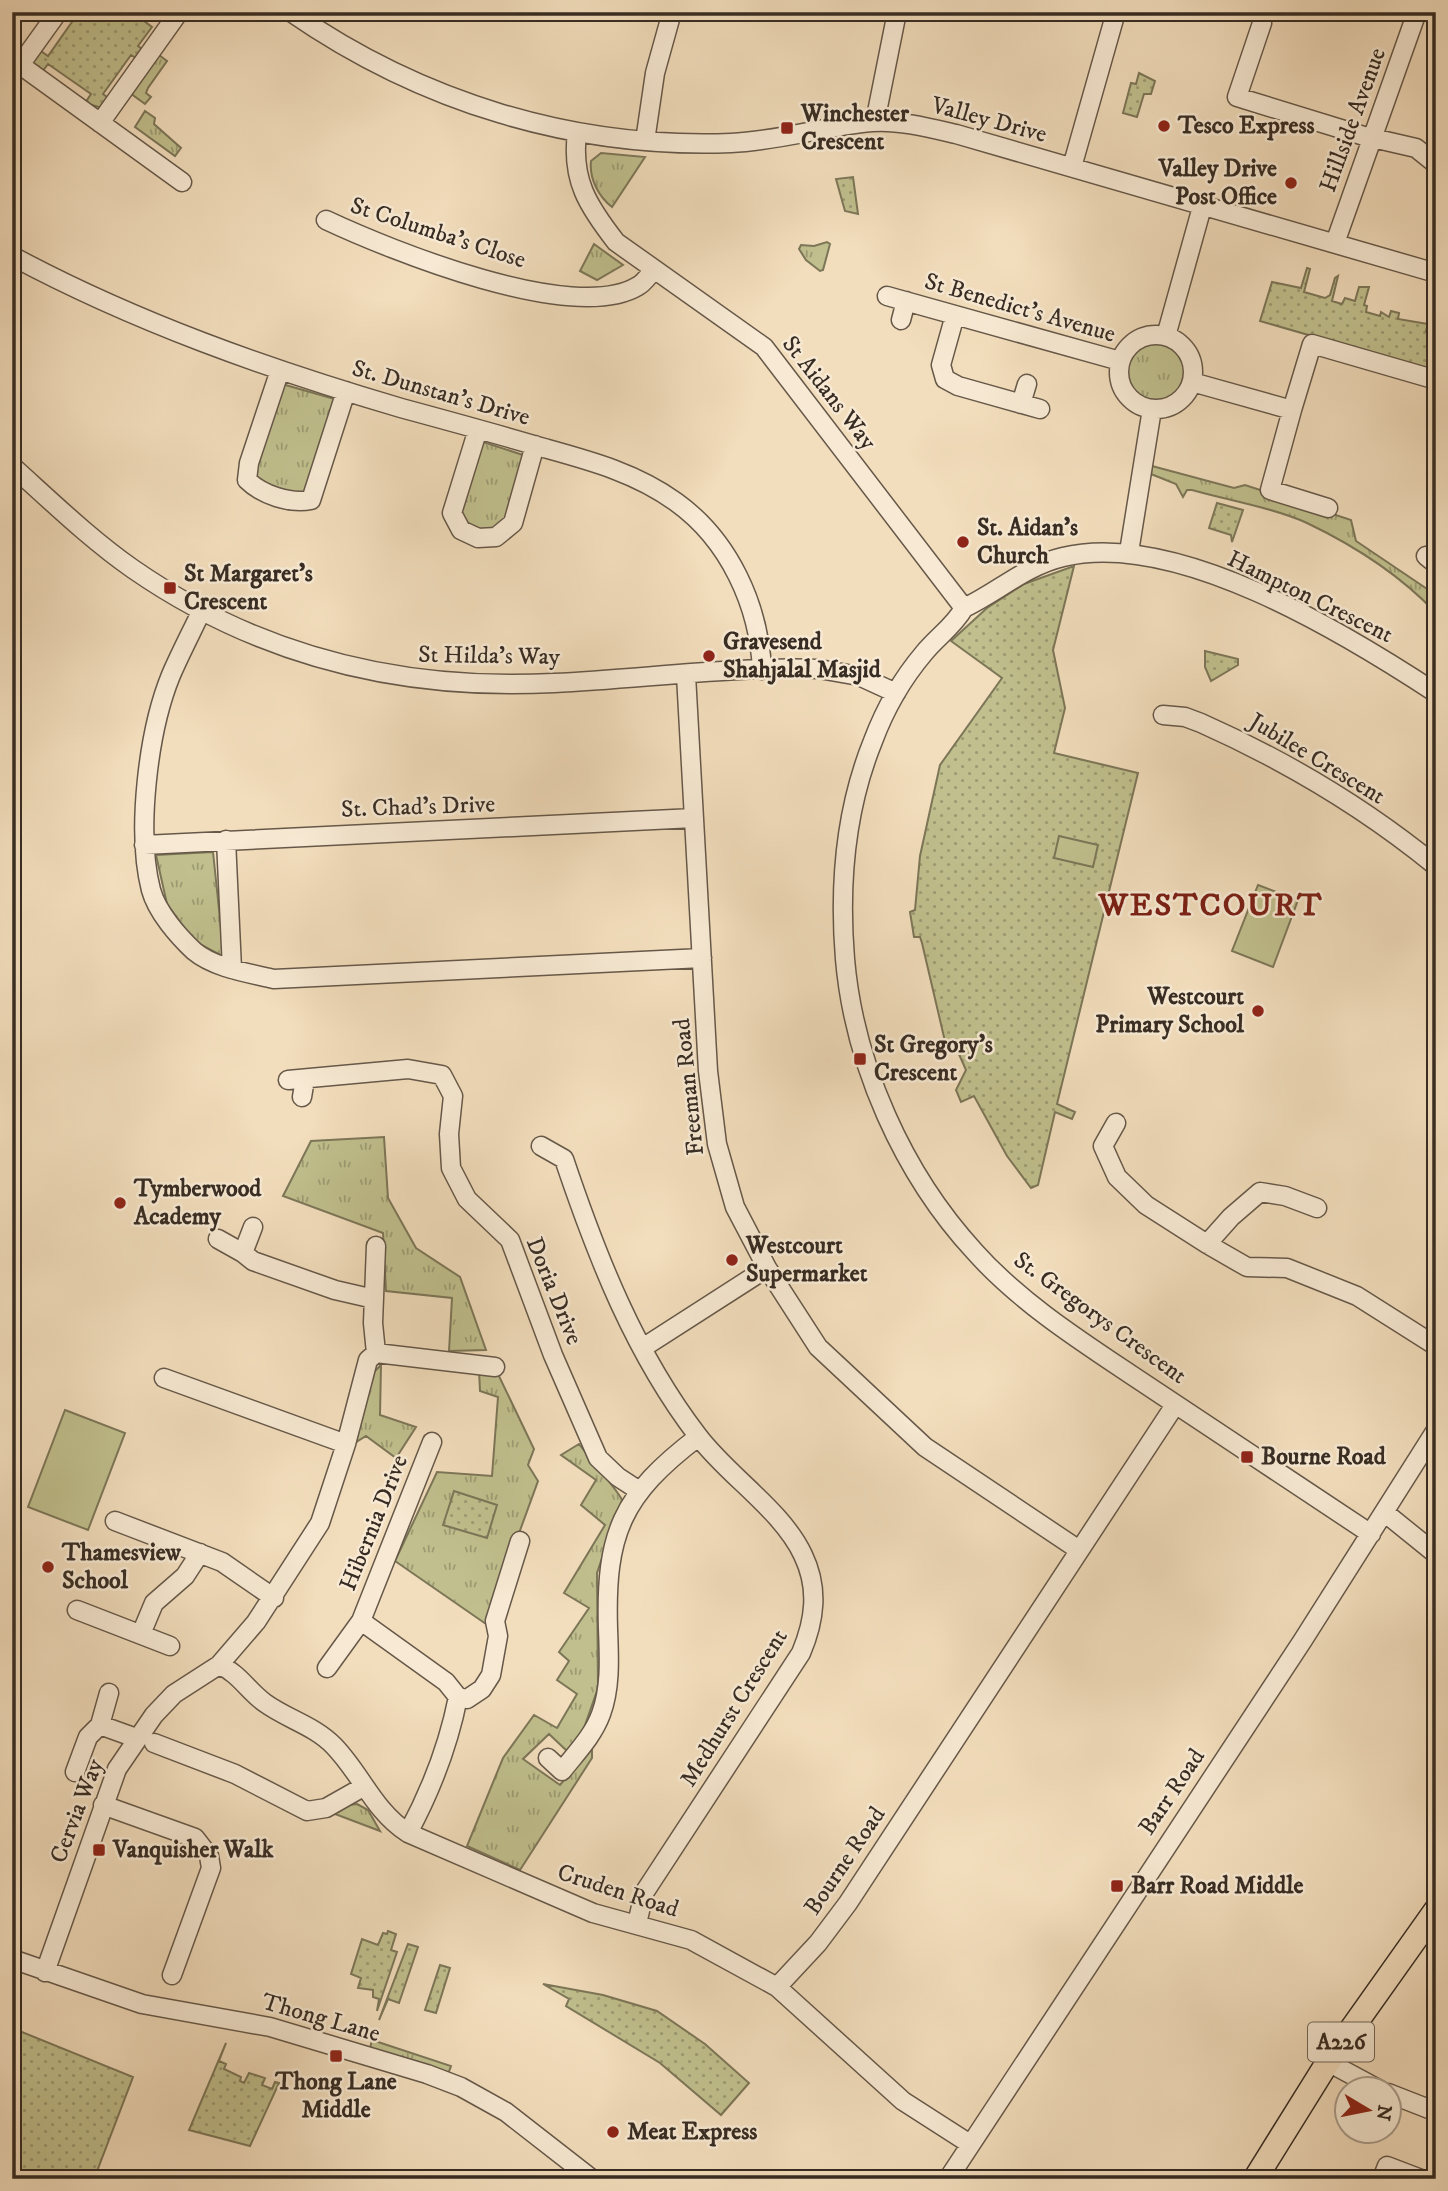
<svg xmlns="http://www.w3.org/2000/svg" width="1448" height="2191" font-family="'IM FELL DW Pica',serif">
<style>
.grass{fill:url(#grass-tufts);stroke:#7c7658;stroke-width:2}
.park{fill:url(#park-dots);stroke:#7c7658;stroke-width:2}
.pitch{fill:#c0bf8d;stroke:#7c7658;stroke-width:2}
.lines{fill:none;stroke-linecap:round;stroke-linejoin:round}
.minor-casing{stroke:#665849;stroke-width:21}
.major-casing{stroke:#372c23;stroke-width:26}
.minor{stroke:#f7e9d3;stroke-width:18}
.major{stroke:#f2ddbc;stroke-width:23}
.poi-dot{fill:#8f2418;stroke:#f7e9d3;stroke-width:2.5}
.labels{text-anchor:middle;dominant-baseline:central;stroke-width:5;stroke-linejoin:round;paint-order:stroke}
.shield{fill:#f7e9d3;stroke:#716558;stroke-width:2}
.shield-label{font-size:23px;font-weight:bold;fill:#372c23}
.poi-label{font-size:24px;font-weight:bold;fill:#372c23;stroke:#f7e9d3;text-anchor:start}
.street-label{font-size:24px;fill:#372c23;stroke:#f7e9d3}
.district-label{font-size:32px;font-weight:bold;letter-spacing:2px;fill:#7a1f14;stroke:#f7e9d3}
</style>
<defs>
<pattern id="grass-tufts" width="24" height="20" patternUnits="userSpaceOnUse" patternTransform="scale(1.75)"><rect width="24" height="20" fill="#c0bf8d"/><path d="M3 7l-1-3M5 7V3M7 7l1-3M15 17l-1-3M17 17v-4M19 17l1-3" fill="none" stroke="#9d9b73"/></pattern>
<pattern id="park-dots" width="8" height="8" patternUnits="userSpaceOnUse" patternTransform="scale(1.75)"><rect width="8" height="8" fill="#c0bf8d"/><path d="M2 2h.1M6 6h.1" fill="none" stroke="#9d9b73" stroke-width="1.8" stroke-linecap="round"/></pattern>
</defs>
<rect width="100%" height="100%" fill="#f2ddbc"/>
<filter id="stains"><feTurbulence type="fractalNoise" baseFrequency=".00286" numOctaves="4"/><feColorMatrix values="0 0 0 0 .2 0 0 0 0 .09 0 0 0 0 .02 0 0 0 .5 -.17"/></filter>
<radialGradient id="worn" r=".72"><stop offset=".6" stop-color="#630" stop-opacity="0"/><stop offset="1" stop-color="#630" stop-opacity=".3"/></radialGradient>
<!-- grass -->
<path class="grass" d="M159,55L167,61L148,88L146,93L151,97L145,104L130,93Z
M145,111L155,118L154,124L181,148L175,156L135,127Z
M601,153L645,157L612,207C599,197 589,179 591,161Z
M827,242L830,244L823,270L820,271L806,260L799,249L801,245L814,246Z
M594,244L623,265L597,280L580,271Z
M1127 372a29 29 0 1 1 58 0a29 29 0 1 1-58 0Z
M282,384L338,400L306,496L256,485L252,466Z
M477,440L526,456L504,525L492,534L465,525L457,512Z
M1152,466L1234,488L1245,485L1351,520L1356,541L1436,595V613C1400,575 1353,545 1307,523C1274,508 1227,500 1192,490H1187L1183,497L1176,484L1151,474Z
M213,852L224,957L194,941L167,904L156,855Z
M384,1137L388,1198L416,1248L460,1277L486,1350L449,1351L452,1298L386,1291L383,1233L283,1196L311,1141Z
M381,1365L380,1415L416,1427L396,1458L366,1436L353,1444L370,1376Z
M479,1370L497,1372L534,1449L528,1465L538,1481L486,1624L395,1561L437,1472L492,1476L498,1397L480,1391Z
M579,1444C587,1455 620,1493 622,1500L597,1573L598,1688L584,1728L572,1749L567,1751L549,1734L523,1759L560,1785L592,1747V1758L520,1870L467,1846L503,1758L534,1715L557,1728L577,1694L557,1680L569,1661L559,1652L589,1608L564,1593L605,1525L581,1505L596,1480L561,1455Z
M357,1804L368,1810L380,1831L335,1814L349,1805Z
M372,2040L451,2066L448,2074L370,2048Z"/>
<!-- park -->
<path class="park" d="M79,12H132L152,27L138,46L146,52L139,60L131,55L103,94L111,100L102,108L85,103L91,94L48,64L42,72L31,63L38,49L48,56Z
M1139,73L1155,81L1151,94H1144L1137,117L1123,113L1131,83L1136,84Z
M853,177L858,214L845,211L836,179Z
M1307,268L1310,269L1304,292L1325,298L1330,295L1335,278L1338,276L1332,301L1342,304L1345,298L1355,301L1359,287H1369L1364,305L1367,306L1366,312L1380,316L1381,312L1389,317L1391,311L1399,313L1398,319L1428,324L1426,331L1436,334V372L1260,321L1272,282L1301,288Z
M1217,503L1243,510L1232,542L1231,535L1209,528Z
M1074,566L1053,650L1065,708L1054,753L1138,773L1057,1104L1075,1112L1072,1119L1055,1112L1038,1185L1031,1188L1007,1156L974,1096L961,1102L956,1090L966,1070L958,1052L947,1050L922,943L920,937H914L910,912L915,910L920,856L940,765L1002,678L951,641L987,608L1024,584Z
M1205,651L1238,659V665L1211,681L1205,667Z
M454,1491L497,1505L487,1538L443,1525Z
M388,1931L396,1934L391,1950L397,1952L377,2011L379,1999L373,1997V1990L358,1988L361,1978L351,1974L362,1939L378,1945L383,1933L387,1934Z
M408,1944L418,1947L399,2003L388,1999L379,2020Z
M440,1965L450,1968L436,2013L425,2010Z
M543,1984L603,1995L657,2011L705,2044L749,2083L721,2115L660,2063L566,2006L569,1999Z
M12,2028L133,2077L94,2179H12Z
M226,2043L219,2061L226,2064L224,2069L241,2077L240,2081L244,2083L249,2073L265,2078L262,2085L272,2089L275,2082L279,2083L250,2146L189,2130Z"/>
<!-- pitch -->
<path class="pitch" d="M1059,836L1098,845L1093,867L1054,858Z
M1258,885L1298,900L1273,967L1232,951Z
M65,1410L125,1433L88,1530L28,1507Z"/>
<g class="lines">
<defs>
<path id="minor" d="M291,12C421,102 573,149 731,143C779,141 825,126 872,122C899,120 930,128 956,134L1436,273
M1262,23L1237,97L1364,136L1416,148L1436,164
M12,59L182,182
M20,65L58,12
M875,122L897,12
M100,123L179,12
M577,133C571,180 588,206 616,242L764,347L964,608
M645,141L655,73L672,12
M1072,167L1116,12
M326,220C390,250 574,325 638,286C644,283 648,276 653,271
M1335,243L1417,12
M12,256C135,322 268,369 401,408C449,421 497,434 544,448C591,461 636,473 676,502C729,540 759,605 762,670
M887,296L1120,361
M955,315L941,365L945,379L958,386L1040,409
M901,320L906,301
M1119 372a37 37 0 1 1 74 0a37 37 0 1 1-74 0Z
M1166,336L1202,207
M280,370L249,463L247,480C262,495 290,504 311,500L346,391
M1192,382L1292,410L1270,490L1328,508
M1021,404L1027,384
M1292,410L1312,344L1433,379
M478,429L452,513L461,530L478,538L496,537L513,523L535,445
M12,466C51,501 90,539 133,569C260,657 401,691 554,683C642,679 731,666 819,669L859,676L896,693
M1129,552L1152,409
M1426,556L1436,564
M964,608C954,626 937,637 924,653C902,679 885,709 873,741C845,810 839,886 845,959C854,1064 903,1174 975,1252C1019,1301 1076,1338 1130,1374C1210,1428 1291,1480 1371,1534
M964,608C998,592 1025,566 1063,557C1176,530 1343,632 1436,693
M201,612C191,633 180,654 171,675C148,731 136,832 151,890C157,912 178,936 194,951C214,968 249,973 274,979L702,958
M686,675L708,1071L717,1144L735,1207L767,1268L818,1347L925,1447L1079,1550
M1163,715L1185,717L1201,723C1284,760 1365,808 1436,866
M226,840L232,969
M144,845L694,818
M288,1080L408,1069L442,1075L453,1096L449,1134L451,1168L467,1199L510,1240L553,1355L598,1458L618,1477L638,1490
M302,1097L305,1079
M1116,1123L1103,1146L1117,1177L1146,1205L1207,1244L1247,1267L1287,1268L1357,1296L1436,1346
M541,1146L564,1159C597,1257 635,1354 698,1436C728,1476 782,1510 803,1555C819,1588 815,1620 801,1653L644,1893L637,1924
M253,1227L243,1253L253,1261L335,1290L374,1299
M218,1239L243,1253
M1207,1244L1231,1217L1260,1192L1285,1196L1317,1208
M644,1347L767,1268
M376,1353L495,1367
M164,1378L346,1444
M1384,1512L1436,1554
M115,1521L222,1562L274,1598
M77,1610L170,1646
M361,1621L446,1682L458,1697C449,1743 430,1792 408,1833
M141,1634L154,1603L185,1576L200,1553
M219,1665C239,1673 248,1691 265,1703C287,1719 315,1726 334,1746C362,1775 373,1810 408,1833L593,1913L691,1940L777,1987L903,2101L970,2144
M327,1668L361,1621L432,1442
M458,1697L467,1699L482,1689L491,1675L498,1636L495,1621L520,1541
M100,1725L109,1693
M154,1743L235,1774L307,1811L326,1808L363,1787
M548,1758L562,1771C576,1753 593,1736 601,1714C611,1687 609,1656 608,1629C605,1533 622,1495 698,1437
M75,1772L88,1737L100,1725L136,1738
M103,1805L195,1838L209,1856L211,1868L172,1975
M12,1959L142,2004L270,2027L427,2074L461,2087L506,2112L592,2179
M45,1972L117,1769L154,1715L174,1694L219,1665L256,1622L320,1523L346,1444L368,1360L376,1353L373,1323L376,1246
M777,1987L818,1943L848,1903L1175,1405
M1328,2062L1380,2090
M1388,2093L1429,2109L1436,2107
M948,2179L1303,1640L1436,1430
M1382,2179L1387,2166L1421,2179"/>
<path id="major" d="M1255,2179L1326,2065L1436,1910"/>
</defs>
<!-- minor casing -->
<use href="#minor" class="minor-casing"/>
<!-- major casing -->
<use href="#major" class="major-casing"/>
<!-- minor -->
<use href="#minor" class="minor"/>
<!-- major -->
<use href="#major" class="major"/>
</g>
<!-- markers -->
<g class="poi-dot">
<circle cx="1164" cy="126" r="7"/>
<rect x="780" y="121" width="14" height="14" rx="3.5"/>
<circle cx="1291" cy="183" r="7"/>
<circle cx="963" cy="542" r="7"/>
<rect x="163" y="581" width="14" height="14" rx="3.5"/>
<circle cx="709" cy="656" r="7"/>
<circle cx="1258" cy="1011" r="7"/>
<rect x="853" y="1052" width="14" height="14" rx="3.5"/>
<circle cx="120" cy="1203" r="7"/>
<circle cx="732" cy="1260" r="7"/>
<rect x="1240" y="1450" width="14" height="14" rx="3.5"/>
<circle cx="48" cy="1567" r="7"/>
<rect x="92" y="1843" width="14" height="14" rx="3.5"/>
<rect x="1110" y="1879" width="14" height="14" rx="3.5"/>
<rect x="329" y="2049" width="14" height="14" rx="3.5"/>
<circle cx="613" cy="2132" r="7"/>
</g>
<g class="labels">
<!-- shield labels -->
<rect class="shield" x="1308" y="2022.5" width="66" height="39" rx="5"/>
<g class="shield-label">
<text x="1341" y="2042">A226</text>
</g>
<!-- poi labels -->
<g class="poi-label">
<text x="801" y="114">Winchester<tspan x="801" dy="28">Crescent</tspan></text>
<text x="1178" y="126">Tesco Express</text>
<text x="1277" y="169" text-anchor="end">Valley Drive<tspan x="1277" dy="28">Post Office</tspan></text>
<text x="977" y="528">St. Aidan's<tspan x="977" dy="28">Church</tspan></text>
<text x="184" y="574">St Margaret's<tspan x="184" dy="28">Crescent</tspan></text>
<text x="723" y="642">Gravesend<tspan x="723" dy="28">Shahjalal Masjid</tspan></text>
<text x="1244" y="997" text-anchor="end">Westcourt<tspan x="1244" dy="28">Primary School</tspan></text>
<text x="874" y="1045">St Gregory's<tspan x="874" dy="28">Crescent</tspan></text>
<text x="134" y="1189">Tymberwood<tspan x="134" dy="28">Academy</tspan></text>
<text x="746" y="1246">Westcourt<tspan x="746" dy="28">Supermarket</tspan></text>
<text x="1261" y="1457">Bourne Road</text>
<text x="62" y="1553">Thamesview<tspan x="62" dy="28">School</tspan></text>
<text x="113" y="1850">Vanquisher Walk</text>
<text x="1131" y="1886">Barr Road Middle</text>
<text x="336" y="2082" text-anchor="middle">Thong Lane<tspan x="336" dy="28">Middle</tspan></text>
<text x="627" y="2132">Meat Express</text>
</g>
<!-- street labels -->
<g class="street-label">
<text transform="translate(989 120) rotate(15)">Valley Drive</text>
<text transform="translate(1353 120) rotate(-70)">Hillside Avenue</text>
<text transform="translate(438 233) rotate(18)">St Columba's Close</text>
<text transform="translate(1020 308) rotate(16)">St Benedict's Avenue</text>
<text transform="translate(441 393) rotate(16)">St. Dunstan's Drive</text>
<text transform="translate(829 393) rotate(52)">St Aidans Way</text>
<text transform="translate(1310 597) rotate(26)">Hampton Crescent</text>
<text transform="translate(489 656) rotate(1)">St Hilda's Way</text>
<text transform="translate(1317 759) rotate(31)">Jubilee Crescent</text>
<text transform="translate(418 807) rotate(-2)">St. Chad's Drive</text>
<text transform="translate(689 1087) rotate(-96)">Freeman Road</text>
<text transform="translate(554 1291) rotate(68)">Doria Drive</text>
<text transform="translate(1100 1318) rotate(36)">St. Gregorys Crescent</text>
<text transform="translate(374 1523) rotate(-68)">Hibernia Drive</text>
<text transform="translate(734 1708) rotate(-58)">Medhurst Crescent</text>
<text transform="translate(1172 1792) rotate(-56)">Barr Road</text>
<text transform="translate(77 1811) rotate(-69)">Cervia Way</text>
<text transform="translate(845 1861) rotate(-56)">Bourne Road</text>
<text transform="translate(618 1891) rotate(18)">Cruden Road</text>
<text transform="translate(321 2018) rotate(16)">Thong Lane</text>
</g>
<!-- district labels -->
<g class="district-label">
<text x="1211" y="906">WESTCOURT</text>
</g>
</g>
<!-- margin -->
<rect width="1448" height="2191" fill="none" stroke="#f2ddbc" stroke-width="42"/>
<rect x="14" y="14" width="1420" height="2163" fill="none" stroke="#372c23" stroke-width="3.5"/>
<rect x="21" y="21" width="1406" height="2149" fill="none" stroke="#372c23" stroke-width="2"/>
<!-- north arrow -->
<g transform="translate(1368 2110) rotate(100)"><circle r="33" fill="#f7e9d3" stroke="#aa9d8d" stroke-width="2"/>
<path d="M0-5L12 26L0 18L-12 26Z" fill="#8f2418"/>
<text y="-10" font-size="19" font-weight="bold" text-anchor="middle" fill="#372c23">N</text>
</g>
<rect width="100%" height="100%" filter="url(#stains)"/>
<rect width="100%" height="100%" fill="url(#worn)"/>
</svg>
